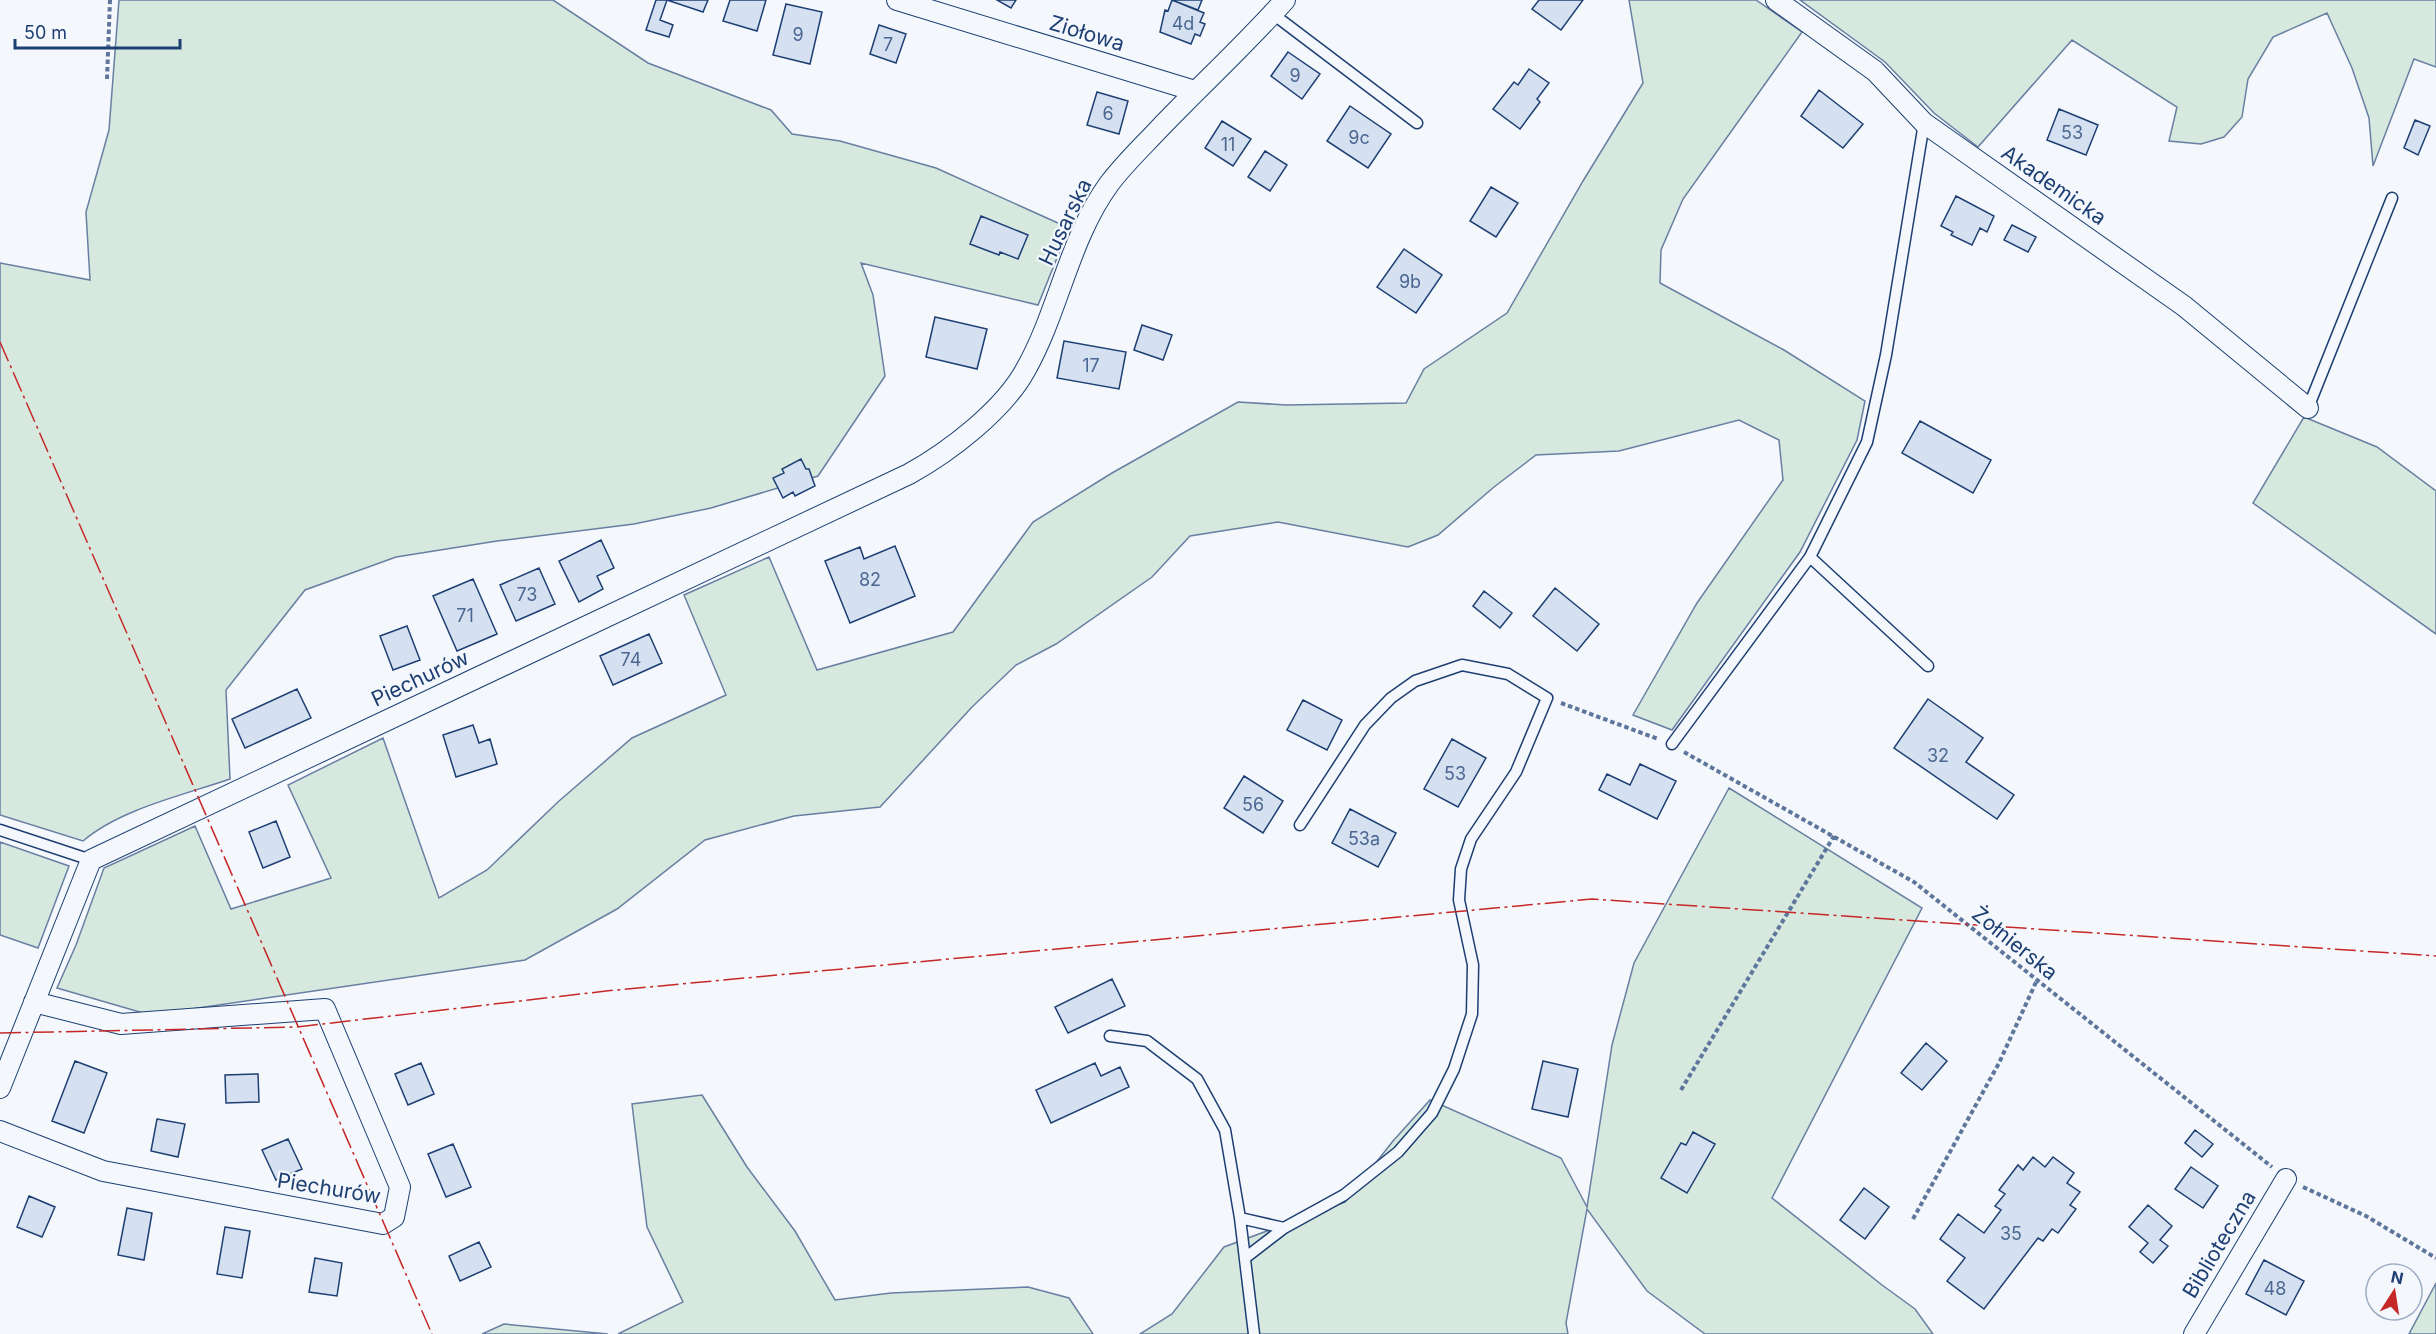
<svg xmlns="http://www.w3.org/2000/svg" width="2436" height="1334" font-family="Inter,sans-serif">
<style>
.green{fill:#d7e8df;stroke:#687fa3;stroke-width:1.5}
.building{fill:#d5e0f0;stroke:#1d3f73;stroke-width:1.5}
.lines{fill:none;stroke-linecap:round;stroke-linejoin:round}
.lane-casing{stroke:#1d3f73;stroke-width:13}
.street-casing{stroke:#1d3f73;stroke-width:22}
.path{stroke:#5e769c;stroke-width:4;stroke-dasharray:4.5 3;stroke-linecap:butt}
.lane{stroke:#f4f7fb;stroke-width:10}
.street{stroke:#f4f7fb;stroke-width:20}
.power{stroke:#c62828;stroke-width:1.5;stroke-dasharray:21 4.5 3 4.5;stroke-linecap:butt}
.labels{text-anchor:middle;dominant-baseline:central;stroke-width:4.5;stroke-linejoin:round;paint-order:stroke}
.number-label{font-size:18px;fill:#4b6792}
.street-label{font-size:21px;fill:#1d3f73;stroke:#f4f7fb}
</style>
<rect width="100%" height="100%" fill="#f4f7fb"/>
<!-- green -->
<path class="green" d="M119,0H553L648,63L771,110L792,134L840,141L936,168L1069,228L1038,305L861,263L873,295L885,376L818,476L711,508L634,524L497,541L396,557L305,590L226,690L230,779C184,795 120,809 83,841L0,815V263L90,280L86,212L109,130Z
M1629,0H1756L1802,32L1683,199L1661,250L1660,283L1784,350L1865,401L1857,440L1800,552L1672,730L1633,715L1697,603L1783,480L1779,440L1739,420L1619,451L1536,455L1494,487L1438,535L1408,547L1278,522L1190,536L1152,577L1056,644L1016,665L972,707L880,807L794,816L705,840L617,909L525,960L150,1015L57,988L76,945L104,868L195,826L231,909L331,878L288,785L383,738L439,898L487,870L559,801L632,738L726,695L684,595L769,557L817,670L953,632L1033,522L1112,473L1238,402L1286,405L1406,403L1424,369L1507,313L1583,181L1643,83Z
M1800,0H2436V67L2414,59L2373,166L2369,118L2352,68L2327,13L2273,37L2248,79L2242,117L2224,137L2201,144L2169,141L2177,107L2072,40L1978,147L1934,113L1885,62Z
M2304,417L2377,447L2436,491V634L2253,503Z
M1729,788L1922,908L1772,1198L1882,1285L1915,1309L1933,1334H1705L1647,1291L1587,1209L1566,1323L1568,1334H1140L1172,1314L1224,1247L1345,1202L1393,1141L1430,1100L1561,1158L1587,1207L1612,1045L1634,963Z
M0,842L69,866L38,948L0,935Z
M702,1095L747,1167L795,1231L835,1300L891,1293L1028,1287L1069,1298L1093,1334H618L683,1302L647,1227L632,1104Z
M2436,1283V1334H2409Z
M504,1324L608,1334H482Z"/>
<!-- building -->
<path class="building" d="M656,0H708L703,12L667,0L660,20L673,25L669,37L646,30Z
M730,0H766L757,31L723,21Z
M997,0H1016L1011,8Z
M1172,0H1202L1198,10Z
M1172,0L1204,13L1200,22L1205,24L1200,36L1195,34L1191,44L1160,32L1165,10L1168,11Z
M1539,0H1583L1561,30L1532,9Z
M786,4L822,12L810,64L773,55Z
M879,25L906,34L896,63L870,54Z
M1288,52L1320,74L1302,99L1271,76Z
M1529,69L1549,83L1537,99L1540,102L1520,129L1493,109L1514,82L1518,85Z
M1819,90L1863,124L1843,148L1801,116Z
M1097,92L1128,101L1119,134L1087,125Z
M1350,106L1391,134L1368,168L1327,141Z
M2059,109L2098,125L2086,155L2047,140Z
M2415,120L2430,126L2418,155L2404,148Z
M1222,121L1251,139L1233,166L1205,148Z
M1265,151L1287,165L1270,191L1248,177Z
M1491,187L1518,203L1496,237L1470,221Z
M1956,196L1994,216L1987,232L1980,228L1972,245L1951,235L1953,232L1941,226Z
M981,216L1028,235L1018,259L1000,252L999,255L970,244Z
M2012,225L2036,237L2028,252L2004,240Z
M1404,249L1442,275L1416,313L1377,287Z
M935,317L987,329L977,369L926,357Z
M1142,325L1172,335L1163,360L1134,350Z
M1064,341L1126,352L1119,389L1057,378Z
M1920,421L1991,460L1973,493L1902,453Z
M801,459L806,469H809L815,486L795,496L793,492L783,498L773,478L784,473L782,469Z
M601,540L614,568L597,576L603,589L579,602L559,561Z
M895,546L915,596L850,623L825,561L860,547L864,559Z
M539,568L555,604L516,621L500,585Z
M473,579L497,634L457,651L433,596Z
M1555,588L1599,624L1577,651L1533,616Z
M1484,591L1512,613L1500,628L1473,606Z
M407,626L420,660L393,670L380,636Z
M649,634L662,663L613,685L600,656Z
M297,689L311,718L245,748L232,719Z
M1928,699L1983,738L1966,762L2014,795L1997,819L1894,748Z
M1303,700L1342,720L1327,750L1287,730Z
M473,725L479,743L490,739L497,764L456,777L443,735Z
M1452,739L1486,758L1458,807L1424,789Z
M1640,764L1676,781L1657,819L1599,790L1607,774L1630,785Z
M1244,776L1283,801L1263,833L1224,808Z
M1350,809L1396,833L1378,867L1332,843Z
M276,821L290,857L263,868L249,832Z
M1112,979L1125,1006L1068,1033L1055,1007Z
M1926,1043L1947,1061L1922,1090L1901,1073Z
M75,1061L107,1073L84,1133L52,1121Z
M1543,1061L1578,1069L1568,1117L1532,1109Z
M421,1063L434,1094L408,1105L395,1074Z
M1095,1063L1101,1076L1120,1067L1129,1087L1051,1123L1036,1090Z
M258,1074L259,1102L226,1103L225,1075Z
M157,1119L185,1124L178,1157L151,1151Z
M2195,1130L2213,1144L2202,1157L2185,1143Z
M1693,1132L1715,1144L1687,1193L1661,1178L1681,1143L1686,1145Z
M288,1139L302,1169L276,1180L262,1150Z
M453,1144L471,1187L446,1197L428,1154Z
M2033,1157L2045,1167L2053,1157L2074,1173L2067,1183L2080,1192L2070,1205L2076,1209L2058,1233L2052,1229L2043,1241L2038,1238L1984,1309L1947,1281L1965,1258L1940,1239L1958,1214L1984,1233L2001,1210L1995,1206L2005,1194L1999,1190L2018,1165L2023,1170Z
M2191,1167L2218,1186L2203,1208L2175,1189Z
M1864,1188L1889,1207L1865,1239L1840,1220Z
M29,1196L55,1207L42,1237L17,1227Z
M2148,1205L2172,1226L2160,1240L2168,1246L2153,1263L2140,1252L2148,1243L2129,1227Z
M127,1208L152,1213L144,1260L118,1255Z
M225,1227L250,1231L242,1278L217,1274Z
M479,1242L491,1267L460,1281L449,1256Z
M315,1258L342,1263L337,1296L309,1292Z
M2264,1260L2304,1281L2286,1315L2246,1294Z"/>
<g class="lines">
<defs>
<path id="lane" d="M1273,14L1417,123
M1924,123L1886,355L1867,442L1810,557L1928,666
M2308,408L2392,198
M1672,744L1810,557
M0,830L91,860
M1110,1036L1147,1041L1197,1079L1225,1130L1240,1218L1254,1334
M1240,1218L1284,1228
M1245,1258L1284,1228L1344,1195L1398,1152L1432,1113L1454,1069L1472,1014L1473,965L1459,900L1461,869L1471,839L1516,772L1547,698L1508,674L1462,665L1415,681L1391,698L1365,725L1300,825"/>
<path id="street" d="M897,0L1195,91
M1776,0L1875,71L1924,123L2184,306L2308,408
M0,1088L91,860L909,474C949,452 1004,410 1026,369C1059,310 1069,239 1109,184C1124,164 1142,147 1158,130C1200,86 1245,45 1285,0
M0,1131L103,1171L383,1224L394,1217L400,1187L325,1009L121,1024L34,1002
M2194,1334L2286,1179"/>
</defs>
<!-- lane casing -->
<use href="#lane" class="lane-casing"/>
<!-- street casing -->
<use href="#street" class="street-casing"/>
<!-- path -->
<path class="path" d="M107,79L110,0
M1561,703L1658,739
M1684,752L1914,882L2272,1167
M1681,1090L1834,836
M2303,1187L2366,1216L2436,1258
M1913,1219L1999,1063L2037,980"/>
<!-- lane -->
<use href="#lane" class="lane"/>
<!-- street -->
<use href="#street" class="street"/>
<!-- power -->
<path class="power" d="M0,342L432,1334
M0,1033L297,1027L606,991L1592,899L2436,956"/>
</g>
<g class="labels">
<!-- number labels -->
<g class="number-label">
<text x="1183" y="23">4d</text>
<text x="798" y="34">9</text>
<text x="888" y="44">7</text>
<text x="1295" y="75">9</text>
<text x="1108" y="113">6</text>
<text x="2072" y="132">53</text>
<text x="1359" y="137">9c</text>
<text x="1228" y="144">11</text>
<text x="1410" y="281">9b</text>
<text x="1091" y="365">17</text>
<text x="870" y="579">82</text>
<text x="527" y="594">73</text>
<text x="465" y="615">71</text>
<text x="631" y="659">74</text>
<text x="1938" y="755">32</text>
<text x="1455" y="773">53</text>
<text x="1253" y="804">56</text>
<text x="1364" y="838">53a</text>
<text x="2011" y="1233">35</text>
<text x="2275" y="1288">48</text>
</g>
<!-- street labels -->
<g class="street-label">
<text transform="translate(1087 33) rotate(17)">Ziołowa</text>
<text transform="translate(2054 185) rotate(35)">Akademicka</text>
<text transform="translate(1065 222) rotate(-64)">Husarska</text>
<text transform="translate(420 678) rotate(-25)">Piechurów</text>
<text transform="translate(2015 943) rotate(39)">Żołnierska</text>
<text transform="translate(329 1188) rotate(9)">Piechurów</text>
<text transform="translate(2219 1244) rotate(-59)">Biblioteczna</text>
</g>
</g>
<!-- north arrow -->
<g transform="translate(2394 1292) rotate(12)"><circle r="28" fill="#f4f7fb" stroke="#9eadc5" stroke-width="1.5"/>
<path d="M0-4.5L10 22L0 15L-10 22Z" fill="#c62828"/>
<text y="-9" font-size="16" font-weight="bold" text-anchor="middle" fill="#1d3f73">N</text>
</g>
<!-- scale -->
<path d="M15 39v9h165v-9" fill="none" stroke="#1d3f73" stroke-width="3"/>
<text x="24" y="39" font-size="18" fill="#1d3f73" stroke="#f4f7fb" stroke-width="4.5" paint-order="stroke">50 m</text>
</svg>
